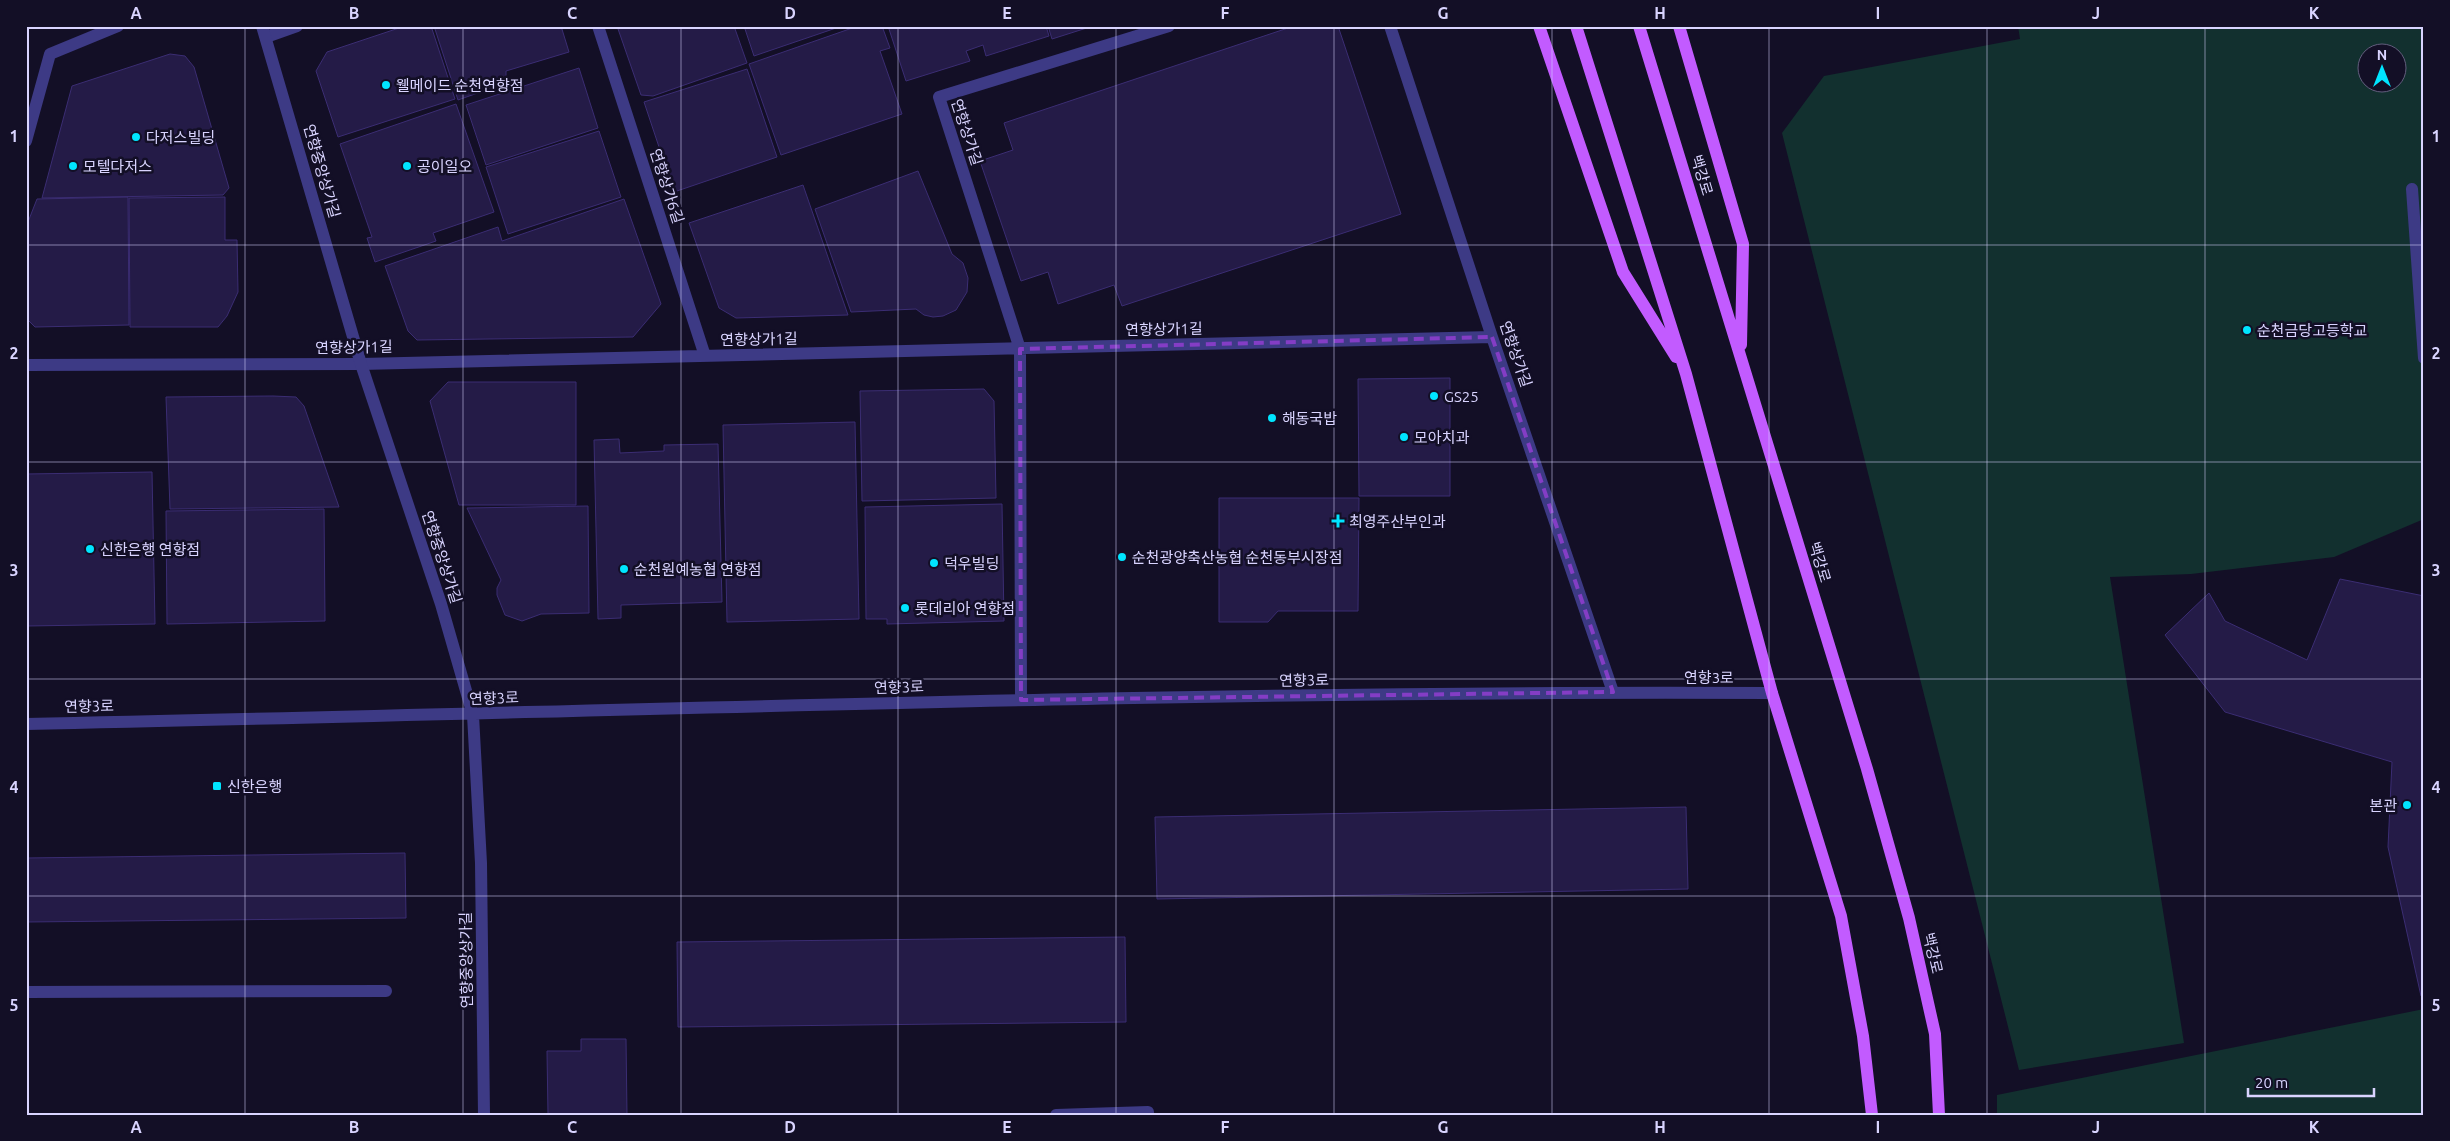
<svg xmlns="http://www.w3.org/2000/svg" width="2450" height="1141" font-family="Ubuntu,'Noto Sans KR',sans-serif">
<style>
.green{fill:#12302f;fill-rule:evenodd}
.building{fill:#241b47;stroke:#3b2d73}
.lines{fill:none;stroke-linecap:round;stroke-linejoin:round}
.service{stroke:#3d3a85;stroke-width:12}
.minor{stroke:#3d3a85;stroke-width:12}
.tertiary{stroke:#3d3a85;stroke-width:12}
.primary{stroke:#c25bff;stroke-width:12}
.marked{fill:none;stroke:#843dc5;stroke-width:4;stroke-dasharray:10 6;stroke-linejoin:round}
.grid{fill:none;stroke:#d9d4ff;stroke-width:1;stroke-opacity:0.55}
.poi-dot{fill:#00e5ff;stroke:#130f26;stroke-width:2}
.labels{text-anchor:middle;dominant-baseline:central;stroke-width:5;stroke-linejoin:round;paint-order:stroke}
.poi-label{font-size:15px;fill:#d9d4ff;stroke:#130f26;text-anchor:start}
.street-label{font-size:15px;fill:#d9d4ff;stroke:#130f26}
.neatline{fill:none;stroke:#d9d4ff;stroke-width:2}
.grid-label{font-size:16px;text-anchor:middle;font-weight:bold;fill:#d9d4ff}
</style>
<rect width="100%" height="100%" fill="#130f26"/>
<!-- green -->
<path class="green" d="M2018,26H2424V519L2334,557L2191,574L2110,577L2184,1043L2019,1070L1782,133L1824,76L2020,39ZM2368,52H2398V82H2368Z
M2424,1009V1115H1997V1095Z"/>
<!-- building -->
<path class="building" d="M405,26H431L455,99L338,137L316,71L327,52Z
M434,26H561L569,52L506,71V83L458,100Z
M617,26H734L747,63L653,96L641,95Z
M744,26H842L754,56Z
M858,26H882L890,48L880,51L902,114L781,155L749,64Z
M888,26H1046L1049,36L986,56L983,45L966,51L970,61L906,81Z
M1048,26H1093L1052,39Z
M1294,26H1338L1401,214L1122,306L1114,285L1058,304L1048,272L1021,281L980,161L1013,150L1004,123Z
M170,54L185,56L194,67L229,188L223,195L42,198L72,86Z
M579,68L598,128L486,165L466,105Z
M747,69L777,157L674,192L644,102Z
M456,104L494,212L433,233L436,241L375,262L367,238L372,237L340,144Z
M599,131L621,197L508,234L486,167Z
M918,171L952,254L963,263L968,278L967,292L956,310L943,316L933,317L924,315L916,309L851,312L815,209Z
M803,185L848,315L736,318L719,308L689,223Z
M128,197L129,325L35,327L26,318V227L37,199Z
M225,197V240H237L238,292L227,316L218,327H130L129,198Z
M624,199L661,304L633,337L417,340L408,331L385,266L498,227L502,241Z
M1450,378V496H1359L1358,379Z
M448,382H576V505H459L430,401Z
M984,389L994,401L996,498L862,501L860,391Z
M273,396L296,397L304,406L339,507L170,509L166,397Z
M855,422L859,619L727,622L723,425Z
M619,439L620,453L664,451V445L718,444L722,602L621,605V618L598,619L594,440Z
M152,472L155,624L26,626V474Z
M1219,498H1359L1358,611H1278L1268,622H1219Z
M1002,504L1004,621L887,624V619H866L865,507Z
M588,506L589,613L541,614L522,621L505,615L497,595V588L501,580L467,508Z
M324,509L325,621L167,624L166,511Z
M2340,579L2424,596V996H2421L2388,847L2392,762L2225,712L2165,635L2209,593L2225,621L2307,660Z
M1686,807L1688,889L1157,899L1155,817Z
M405,853L406,918L26,922V858Z
M1125,937L1126,1022L678,1027L677,942Z
M581,1039H626L627,1115H548L547,1051H581Z"/>
<g class="lines">
<!-- service -->
<path class="service" d="M2412,189L2424,358
M26,992L386,991
M1056,1115L1148,1112V1115"/>
<!-- minor -->
<path class="minor" d="M598,26L705,356
M1390,26L1492,337L1613,692
M266,37L297,26
M26,141L50,54L118,26
M26,365L361,364L1492,337
M1021,700L1020,349L939,97L1169,26"/>
<!-- tertiary -->
<path class="tertiary" d="M262,26L361,364L441,604L473,715L481,863L484,1115
M26,724C608,712 1190,690 1772,693"/>
<!-- primary -->
<path class="primary" d="M1539,26L1623,272L1676,357
M1576,26L1686,374L1772,693L1841,916L1863,1036L1872,1115
M1639,26L1867,769L1909,918L1935,1034L1939,1115
M1679,26L1743,244L1741,345"/>
</g>
<!-- marked area -->
<path class="marked" d="M1492,337L1613,692L1021,700L1020,349Z"/>
<!-- grid -->
<path class="grid" d="M245,26V1115M463,26V1115M681,26V1115M898,26V1115M1116,26V1115M1334,26V1115M1552,26V1115M1769,26V1115M1987,26V1115M2205,26V1115M26,245H2424M26,462H2424M26,679H2424M26,896H2424"/>
<!-- markers -->
<g class="poi-dot">
<circle cx="386" cy="85" r="5"/>
<circle cx="136" cy="137" r="5"/>
<circle cx="73" cy="166" r="5"/>
<circle cx="407" cy="166" r="5"/>
<circle cx="2247" cy="330" r="5"/>
<circle cx="1434" cy="396" r="5"/>
<circle cx="1272" cy="418" r="5"/>
<circle cx="1404" cy="437" r="5"/>
<path d="M1335.5 513.5h5v5h5v5h-5v5h-5v-5h-5v-5h5z"/>
<circle cx="90" cy="549" r="5"/>
<circle cx="1122" cy="557" r="5"/>
<circle cx="934" cy="563" r="5"/>
<circle cx="624" cy="569" r="5"/>
<circle cx="905" cy="608" r="5"/>
<rect x="212" y="781" width="10" height="10" rx="2.5"/>
<circle cx="2407" cy="805" r="5"/>
</g>
<g class="labels">
<!-- poi labels -->
<g class="poi-label">
<text x="396" y="85">웰메이드 순천연향점</text>
<text x="146" y="137">다저스빌딩</text>
<text x="83" y="166">모텔다저스</text>
<text x="417" y="166">공이일오</text>
<text x="2257" y="330">순천금당고등학교</text>
<text x="1444" y="396">GS25</text>
<text x="1282" y="418">해동국밥</text>
<text x="1414" y="437">모아치과</text>
<text x="1349" y="521">최영주산부인과</text>
<text x="100" y="549">신한은행 연향점</text>
<text x="1132" y="557">순천광양축산농협 순천동부시장점</text>
<text x="944" y="563">덕우빌딩</text>
<text x="634" y="569">순천원예농협 연향점</text>
<text x="915" y="608">롯데리아 연향점</text>
<text x="227" y="786">신한은행</text>
<text x="2397" y="805" text-anchor="end">본관</text>
</g>
<!-- street labels -->
<g class="street-label">
<text transform="translate(967 132) rotate(72)">연향상가길</text>
<text transform="translate(322 171) rotate(74)">연향중앙상가길</text>
<text transform="translate(1702 175) rotate(73)">백강로</text>
<text transform="translate(667 186) rotate(72)">연향상가6길</text>
<text transform="translate(1164 329) rotate(-1)">연향상가1길</text>
<text transform="translate(759 339) rotate(-1)">연향상가1길</text>
<text transform="translate(354 347) rotate(-1)">연향상가1길</text>
<text transform="translate(1516 354) rotate(71)">연향상가길</text>
<text transform="translate(442 557) rotate(72)">연향중앙상가길</text>
<text transform="translate(1820 562) rotate(73)">백강로</text>
<text x="1709" y="677">연향3로</text>
<text transform="translate(1304 680) rotate(-1)">연향3로</text>
<text transform="translate(899 687) rotate(-2)">연향3로</text>
<text transform="translate(494 698) rotate(-2)">연향3로</text>
<text transform="translate(89 706) rotate(-1)">연향3로</text>
<text transform="translate(1933 953) rotate(77)">백강로</text>
<text transform="translate(466 960) rotate(-91)">연향중앙상가길</text>
</g>
</g>
<!-- border -->
<rect width="2450" height="1141" fill="none" stroke="#130f26" stroke-width="55"/>
<!-- north arrow -->
<g transform="translate(2382 68)"><circle r="24" fill="#130f26" stroke="#625e7d"/>
<path d="M0-4L9 19L0 12L-9 19Z" fill="#00e5ff"/>
<text y="-8" font-size="14" font-weight="bold" text-anchor="middle" fill="#d9d4ff">N</text>
</g>
<!-- scale -->
<path d="M2248 1088v8h126v-8" fill="none" stroke="#d9d4ff" stroke-width="2.5"/>
<text x="2255" y="1088" font-size="15" fill="#d9d4ff" stroke="#130f26" stroke-width="4" paint-order="stroke">20 m</text>
<rect x="28" y="28" width="2394" height="1086" class="neatline"/>
<g class="grid-label">
<text x="136" y="19">A</text>
<text x="354" y="19">B</text>
<text x="572" y="19">C</text>
<text x="790" y="19">D</text>
<text x="1007" y="19">E</text>
<text x="1225" y="19">F</text>
<text x="1443" y="19">G</text>
<text x="1660" y="19">H</text>
<text x="1878" y="19">I</text>
<text x="2096" y="19">J</text>
<text x="2314" y="19">K</text>
<text x="14" y="142">1</text>
<text x="2436" y="142">1</text>
<text x="14" y="359">2</text>
<text x="2436" y="359">2</text>
<text x="14" y="576">3</text>
<text x="2436" y="576">3</text>
<text x="14" y="793">4</text>
<text x="2436" y="793">4</text>
<text x="14" y="1011">5</text>
<text x="2436" y="1011">5</text>
<text x="136" y="1133">A</text>
<text x="354" y="1133">B</text>
<text x="572" y="1133">C</text>
<text x="790" y="1133">D</text>
<text x="1007" y="1133">E</text>
<text x="1225" y="1133">F</text>
<text x="1443" y="1133">G</text>
<text x="1660" y="1133">H</text>
<text x="1878" y="1133">I</text>
<text x="2096" y="1133">J</text>
<text x="2314" y="1133">K</text>
</g>
</svg>
